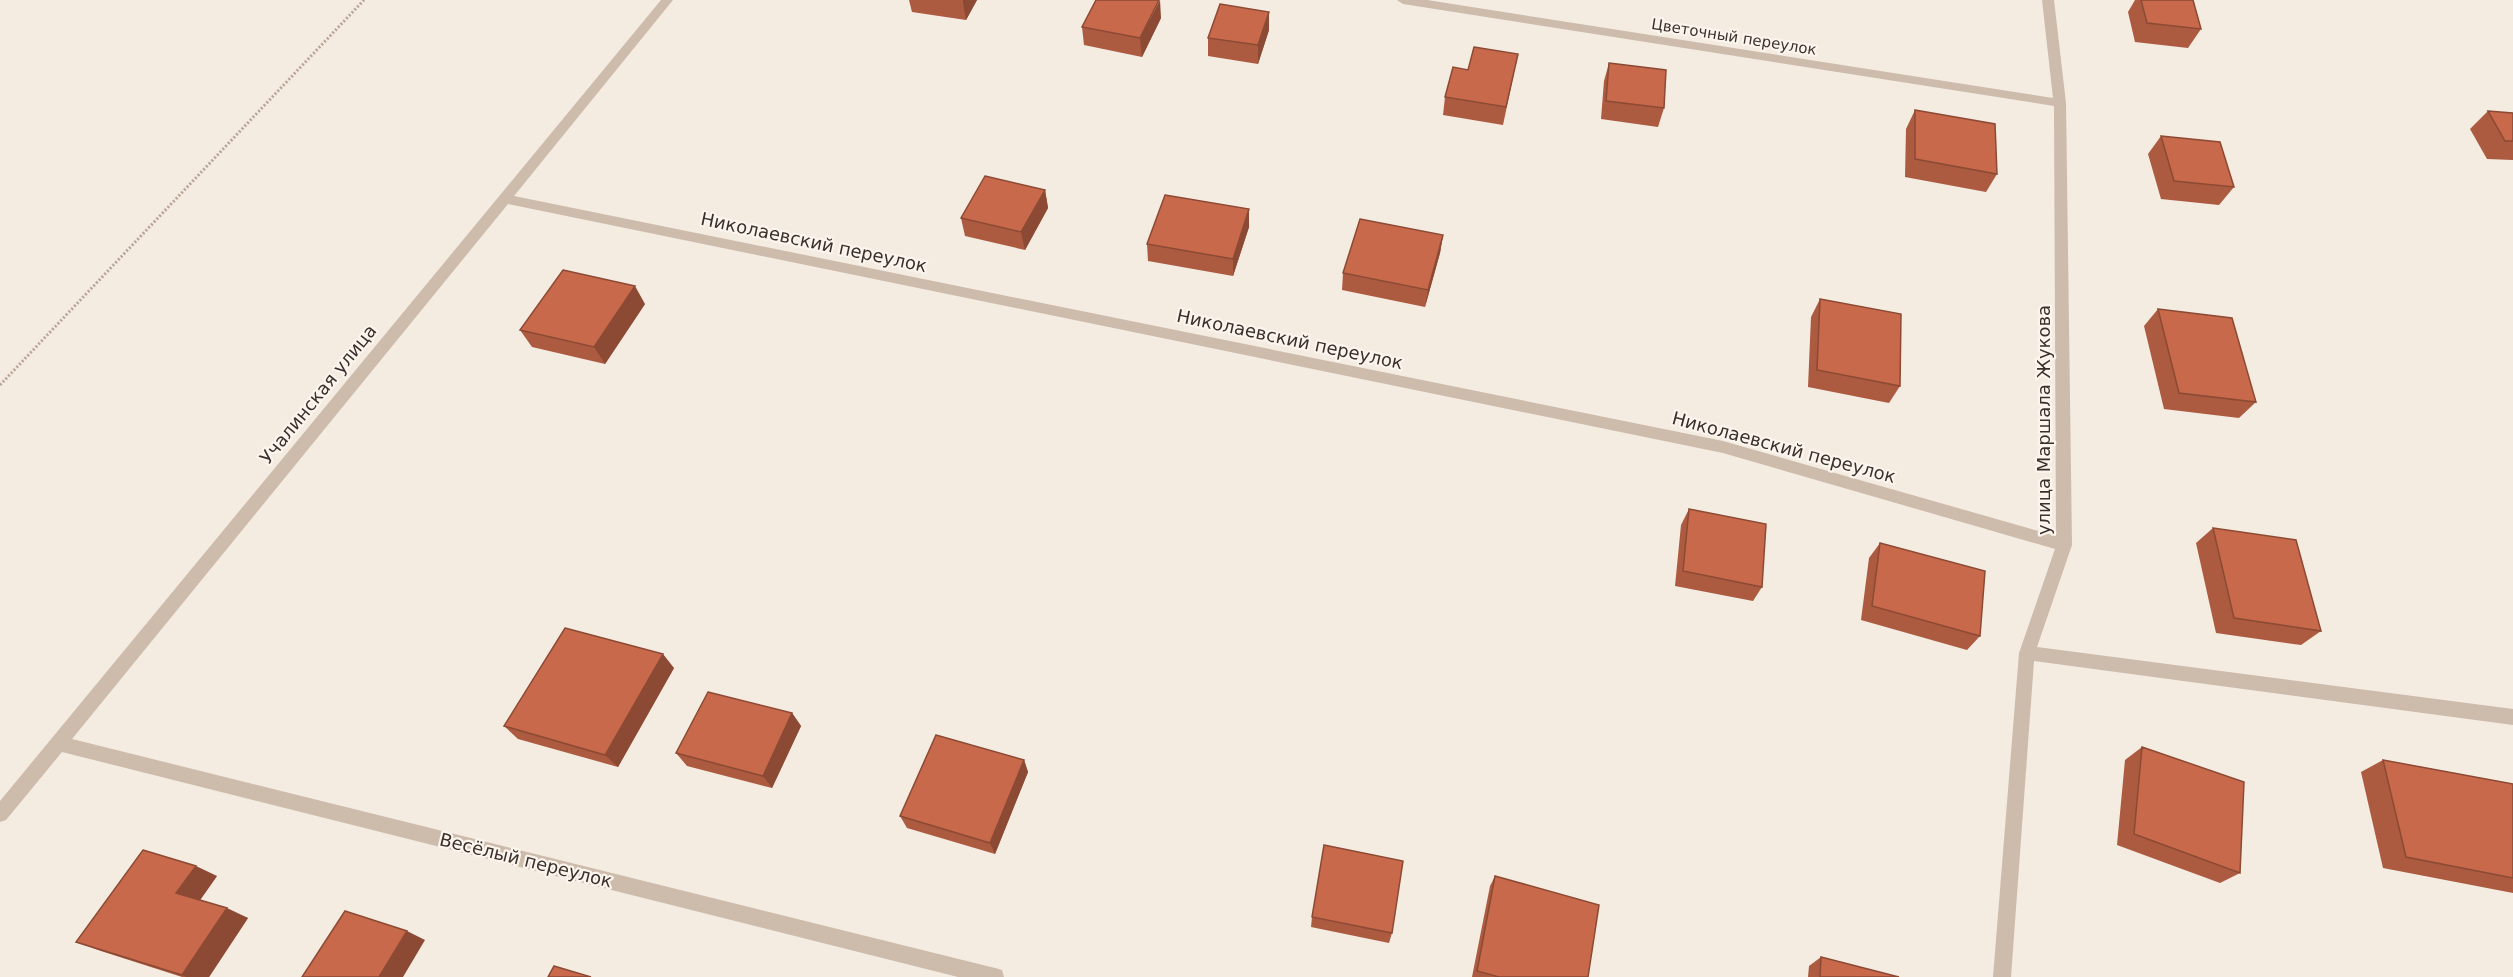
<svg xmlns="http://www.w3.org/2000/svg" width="2513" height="977" font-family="'DejaVu Sans',sans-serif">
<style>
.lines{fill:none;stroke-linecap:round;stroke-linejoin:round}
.path{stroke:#b9a596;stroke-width:3;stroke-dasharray:2 2;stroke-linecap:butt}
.street{fill:#cdbbac;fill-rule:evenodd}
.wall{fill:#ac5a40}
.shaded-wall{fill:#8c4a34}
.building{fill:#c8694b;stroke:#8c4a34;stroke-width:1.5}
.labels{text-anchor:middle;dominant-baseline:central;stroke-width:4.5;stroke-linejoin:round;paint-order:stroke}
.far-street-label{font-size:15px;fill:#3b302b;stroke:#fbf5ee}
.street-label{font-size:18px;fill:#3b302b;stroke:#fbf5ee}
</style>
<rect width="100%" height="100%" fill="#f4ebe1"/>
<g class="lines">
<!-- path -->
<path class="path" d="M0,385L364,0"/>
<!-- street -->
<path class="street" d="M661,0H673L514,196L1723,441L2056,536L2054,106L1403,4L1397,0H1427L2053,98L2042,0H2054L2066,103L2072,545L2037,647L2513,709V725L2034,661L2011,977H1993L2019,653L2055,549L1723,453L508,204L72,739L995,968L1002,970L1004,977H958L62,752L6,820L0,822V801Z"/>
</g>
<!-- wall -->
<path class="wall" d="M909,0H977L966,20L912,12Z
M2135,0H2193L2201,29L2188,48L2135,42L2128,12Z
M1161,18L1142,57L1084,45L1082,27Z
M1269,30L1258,64L1208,56V38Z
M1609,63L1664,108L1658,127L1601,119L1604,81Z
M1514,73L1503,125L1443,115L1445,97Z
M1915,110L1997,174L1986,192L1905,177L1906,129Z
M2488,111L2513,113V160L2487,159L2470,129Z
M2161,136L2234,187L2219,205L2161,199L2148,154Z
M1045,190L1048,208L1025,250L965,236L961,218Z
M1249,209V227L1233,276L1148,261L1147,244Z
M1443,235L1440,253L1425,307L1342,290L1343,273Z
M1820,299L1900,386L1889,403L1808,387L1811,317Z
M645,304L605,364L532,347L520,330Z
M2158,309L2256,402L2239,418L2164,409L2144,326Z
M1689,509L1762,587L1753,601L1675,586L1681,525Z
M2213,528L2321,631L2301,645L2216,633L2196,543Z
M1880,543L1980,636L1967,650L1861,620L1869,558Z
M674,668L618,767L518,739L504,726Z
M792,713L801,726L772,788L687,766L676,753Z
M2142,747L2240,873L2220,883L2117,845L2125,760Z
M1024,760L1028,772L995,854L907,828L900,816Z
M2383,760L2513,784V893L2383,868L2361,772Z
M217,876L200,900L248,918L209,977H182L101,951L76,942Z
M1495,876L1588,977H1472L1490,886Z
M1312,917L1392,933L1389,943L1311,927Z
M1821,957L1899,977H1808L1809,966Z"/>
<!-- shaded-wall -->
<path class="shaded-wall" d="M963,0H977L966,20L963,2Z
M1160,0L1161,18L1142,57L1140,38Z
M1269,12V30L1258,64V45Z
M1045,190L1048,208L1025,250L1021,232Z
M1249,209V227L1233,276V259Z
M1443,235L1440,253L1425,307L1428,290Z
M635,286L645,304L605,364L594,347Z
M663,654L674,668L618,767L605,755Z
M792,713L801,726L772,788L763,776Z
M1024,760L1028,772L995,854L990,843Z
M196,866L217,876L198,903L176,893Z
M227,908L248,918L209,977H186L182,975Z
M407,931L425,940L403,977H379Z"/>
<!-- building -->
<path class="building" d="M1096,0H1159L1140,38L1082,27Z
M2141,0H2193L2201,29L2147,23Z
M1220,4L1269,12L1258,45L1208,38Z
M1474,47L1518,54L1506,107L1445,97L1453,67L1468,70Z
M1609,63L1666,70L1664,108L1606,101Z
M1915,110L1995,124L1997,174L1915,159Z
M2488,111L2513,113V141H2505Z
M2161,136L2220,142L2234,187L2174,181Z
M985,176L1045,190L1021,232L961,218Z
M1165,195L1249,209L1233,259L1147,244Z
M1360,219L1443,235L1428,290L1343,273Z
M563,270L635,286L594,347L520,330Z
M1820,299L1901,314L1900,386L1817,370Z
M2158,309L2232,318L2256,402L2179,393Z
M1689,509L1766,524L1762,587L1683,571Z
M2213,528L2296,540L2321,631L2234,618Z
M1880,543L1985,571L1980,636L1872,606Z
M565,628L663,654L605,755L504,726Z
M708,692L792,713L763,776L676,753Z
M936,735L1024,760L990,843L900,816Z
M2142,747L2244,782L2240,873L2134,834Z
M2383,760L2513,784V878L2406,857Z
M1324,845L1403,861L1392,933L1312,917Z
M143,850L196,866L176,893L227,908L182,975L76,942Z
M1495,876L1599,905L1588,977H1499L1477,971Z
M345,911L407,931L379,977H302Z
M1821,957L1899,977H1820Z
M554,966L591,977H548Z"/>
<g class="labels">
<!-- far-street labels -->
<g class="far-street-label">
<text transform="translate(1734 37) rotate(9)">Цветочный переулок</text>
</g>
<!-- street labels -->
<g class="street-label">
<text transform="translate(814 242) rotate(12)">Николаевский переулок</text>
<text transform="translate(1290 339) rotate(12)">Николаевский переулок</text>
<text transform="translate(318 394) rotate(-51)">Учалинская улица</text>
<text transform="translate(2043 420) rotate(-90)">улица Маршала Жукова</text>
<text transform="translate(1784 447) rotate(15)">Николаевский переулок</text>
<text transform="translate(526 860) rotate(14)">Весёлый переулок</text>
</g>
</g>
</svg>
